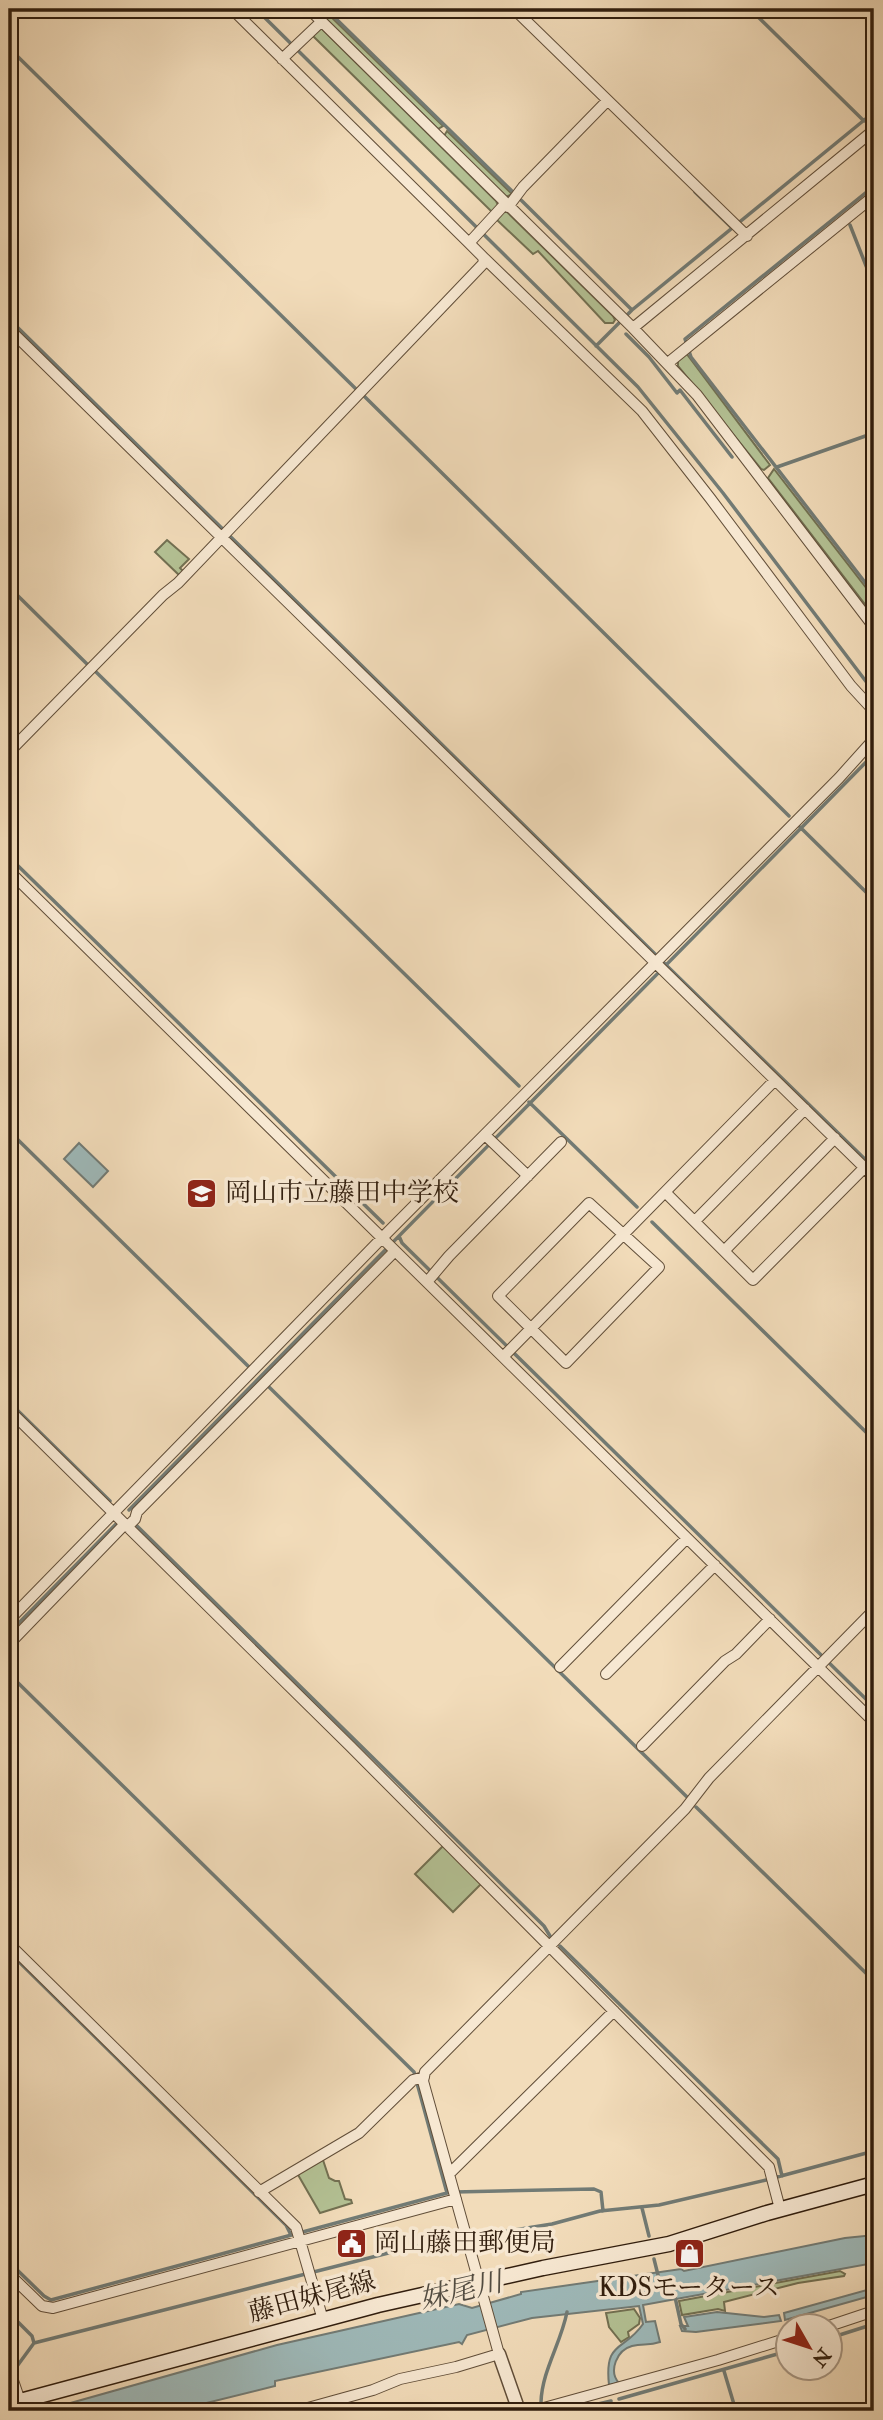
<svg xmlns="http://www.w3.org/2000/svg" width="883" height="2420" font-family="'IM FELL Double Pica','Noto Serif JP',serif">
<style>
.green{fill:#b4c295;stroke:#727052;stroke-width:2}
.water{fill:#9eb9b9;stroke:#727b75;stroke-width:2}
.lines{fill:none;stroke-linecap:round;stroke-linejoin:round}
.stream{stroke:#727b75;stroke-width:3.5}
.minor-casing{stroke:#614e39;stroke-width:12}
.tertiary-casing{stroke:#614e39;stroke-width:15}
.secondary-casing{stroke:#311e0e;stroke-width:17}
.minor{stroke:#f7e8d2;stroke-width:10}
.tertiary{stroke:#f7e8d2;stroke-width:12}
.secondary{stroke:#f7e8d2;stroke-width:14}
.labels{text-anchor:middle;dominant-baseline:central;stroke-width:7;stroke-linejoin:round;paint-order:stroke}
.poi-label{font-size:26px;fill:#311e0e;stroke:#f7e8d2;text-anchor:start}
.street-label{font-size:26px;fill:#311e0e;stroke:#f7e8d2}
.water-label{font-size:28px;font-style:italic;fill:#524c41;stroke:#f7e8d2}
</style>
<rect width="100%" height="100%" fill="#f2dcba"/>
<filter id="stains"><feTurbulence type="fractalNoise" baseFrequency=".00286" numOctaves="4"/><feColorMatrix values="0 0 0 0 .2 0 0 0 0 .09 0 0 0 0 .02 0 0 0 .5 -.17"/></filter>
<radialGradient id="worn" r=".72"><stop offset=".6" stop-color="#630" stop-opacity="0"/><stop offset="1" stop-color="#630" stop-opacity=".3"/></radialGradient>
<!-- green -->
<path class="green" d="M316,9H323L443,126L438,129Z
M321,28L496,201L498,205L493,213L312,35Z
M447,131L512,194L506,197L444,136Z
M503,212H507L613,316L615,320L613,323H605L538,251L533,254L497,220L498,216Z
M686,353L770,465L764,470L761,469L678,366V360Z
M774,469L874,598V616L768,478Z
M167,540L189,559L180,568L183,571L179,575L155,552Z
M443,1846L481,1884L453,1912L415,1874Z
M322,2157L329,2178L335,2181H339L345,2199L351,2200L352,2203L320,2213L297,2173Z
M840,2271L845,2274L844,2276L798,2283L724,2302L725,2311L718,2309L682,2315L679,2301Z
M634,2309L640,2318L639,2324L628,2332L629,2337L621,2342L609,2327L606,2313Z"/>
<!-- water -->
<path class="water" d="M79,1143L108,1171L93,1187L64,1159Z
M874,2235V2263L643,2305L646,2322L655,2321L660,2342C648,2346 643,2343 632,2346C617,2350 608,2371 619,2383L609,2385C604,2340 624,2352 643,2324L639,2306L532,2318L467,2335L462,2344L459,2342L275,2381V2386L174,2411H42L277,2345L459,2304L472,2308L521,2294V2292L681,2269L684,2271L845,2238Z
M874,2288V2295L785,2320L784,2313Z
M717,2312L764,2317L779,2315L781,2321L696,2332L682,2331L680,2326H688L684,2317Z"/>
<g class="lines">
<!-- stream -->
<path class="stream" d="M256,9L638,387L723,493L874,692
M326,9L514,193
M750,9L864,121
M9,48L356,389
M874,186L685,339L691,357L874,594
M695,192L732,228
M521,200L632,310
M850,225L874,286
M9,319L655,954
M626,334L649,357L677,393L680,390L732,457
M596,346L632,310L874,112
M363,395L789,816
M777,467L874,433
M9,587L87,664
M94,670L519,1086
M800,827L874,900
M9,857L383,1223
M664,963L874,1168
M529,1102L637,1207
M9,1131L249,1367
M652,1222L874,1440
M399,1236L402,1243L874,1707
M268,1386L687,1797
M9,1402L110,1501
M129,1510L874,754
M134,1523L544,1926L550,1936
M9,1633L119,1521
M9,1674L414,2072L447,2193
M696,1807L874,1981
M560,1946L778,2159L782,2176
M9,1952L286,2225L291,2235
M455,2192L594,2189L601,2192L603,2211
M642,2208L649,2236
M654,2259L658,2275
M9,2262L44,2296L51,2300L447,2193
M675,2297L681,2324L685,2329
M9,2313L32,2336L34,2343
M830,2338L874,2324
M10,2371L15,2369L34,2343L416,2246L552,2224L600,2211L659,2205L766,2180L874,2151
M724,2371L736,2411
M619,2399L788,2351
M541,2402C542,2371 561,2343 567,2312
M568,2411L611,2401"/>
<defs>
<path id="minor" d="M232,9L469,243
M309,9L633,328L697,395L874,627
M514,9L747,236
M282,59L322,21
M508,207L523,187L607,101
M483,257L642,411L710,498L851,686L874,711
M633,328L874,130
M9,329L874,1177
M668,363L874,196
M9,752L163,595L178,583L482,265L484,262L483,257L469,243L505,204
M9,871L874,1722
M485,1135L528,1176
M666,1193L753,1280L865,1167
M589,1203L659,1267L566,1363L498,1296Z
M695,1221L805,1109
M725,1250L835,1138
M427,1282L449,1256L561,1142
M503,1357L775,1080
M9,1410L350,1746L769,2167L780,2209
M127,1527L135,1519L137,1512L395,1251
M9,1620L382,1238L839,778L874,739
M9,1644L124,1525
M560,1667L687,1538
M606,1674L715,1565
M642,1746L725,1661L736,1654L770,1619
M9,1944L296,2227L323,2320
M449,2174L614,2011
M259,2192L359,2133L413,2080L424,2077
M9,2274L42,2306L53,2308L456,2199
M829,2326L874,2311
M9,2369L20,2401
M281,2411H297L373,2390L400,2379L456,2367L499,2354L423,2081L425,2072L685,1809L709,1778L874,1610
M533,2411L718,2360L788,2338"/>
<path id="tertiary" d="M499,2354L519,2411"/>
<path id="secondary" d="M9,2404L378,2305L543,2268L669,2244L767,2213L874,2184"/>
</defs>
<!-- minor casing -->
<use href="#minor" class="minor-casing"/>
<!-- tertiary casing -->
<use href="#tertiary" class="tertiary-casing"/>
<!-- secondary casing -->
<use href="#secondary" class="secondary-casing"/>
<!-- minor -->
<use href="#minor" class="minor"/>
<!-- tertiary -->
<use href="#tertiary" class="tertiary"/>
<!-- secondary -->
<use href="#secondary" class="secondary"/>
</g>
<!-- icons -->
<defs>
<symbol id="school-square" viewBox="-11 -11 22 22"><rect x="-9" y="-9" width="18" height="18" rx="4" fill="#8f2418" stroke="#f7e8d2"/><path d="M0-5L7-2L0 1L-7-2ZM-4 1L0 2.5L4 1V4Q0 6-4 4Z" fill="#fff"/></symbol>
<symbol id="civic-square" viewBox="-11 -11 22 22"><rect x="-9" y="-9" width="18" height="18" rx="4" fill="#8f2418" stroke="#f7e8d2"/><path d="M-.6-6.5H3V-4.5H.6V-3L4-1V1h2V6H-6V1h2V-1L-.6-3ZM-1.2 2.5V6h2.4V2.5Z" fill="#fff"/></symbol>
<symbol id="shop-square" viewBox="-11 -11 22 22"><rect x="-9" y="-9" width="18" height="18" rx="4" fill="#8f2418" stroke="#f7e8d2"/><path d="M-5-2.5h2.3a2.7 3.5 0 0 1 5.4 0H5L5.5 6h-11ZM-1.5-2.5h3a1.5 2.3 0 0 0-3 0Z" fill="#fff"/></symbol>
</defs>
<g fill-rule="evenodd">
<use href="#school-square" x="184" y="1176" width="35" height="35"/>
<use href="#civic-square" x="334" y="2226" width="35" height="35"/>
<use href="#shop-square" x="672" y="2236" width="35" height="35"/>
</g>
<g class="labels">
<!-- poi labels -->
<g class="poi-label">
<text x="225" y="1193">岡山市立藤田中学校</text>
<text x="374" y="2243">岡山藤田郵便局</text>
<text x="689" y="2288" text-anchor="middle">KDSモータース</text>
</g>
<!-- street labels -->
<g class="street-label">
<text transform="translate(312 2297) rotate(-15)">藤田妹尾線</text>
</g>
<!-- water labels -->
<g class="water-label">
<text transform="translate(461 2291) rotate(-13)">妹尾川</text>
</g>
</g>
<!-- margin -->
<rect width="883" height="2420" fill="none" stroke="#f2dcba" stroke-width="35"/>
<rect x="10" y="10" width="862" height="2399" fill="none" stroke="#311e0e" stroke-width="3.5"/>
<rect x="18" y="18" width="848" height="2385" fill="none" stroke="#311e0e" stroke-width="2"/>
<!-- north arrow -->
<g transform="translate(809 2347) rotate(129)"><circle r="33" fill="#f7e8d2" stroke="#a89784" stroke-width="2"/>
<path d="M0-5L12 26L0 18L-12 26Z" fill="#8f2418"/>
<text y="-10" font-size="19" font-weight="bold" text-anchor="middle" fill="#311e0e">N</text>
</g>
<rect width="100%" height="100%" filter="url(#stains)"/>
<rect width="100%" height="100%" fill="url(#worn)"/>
</svg>
